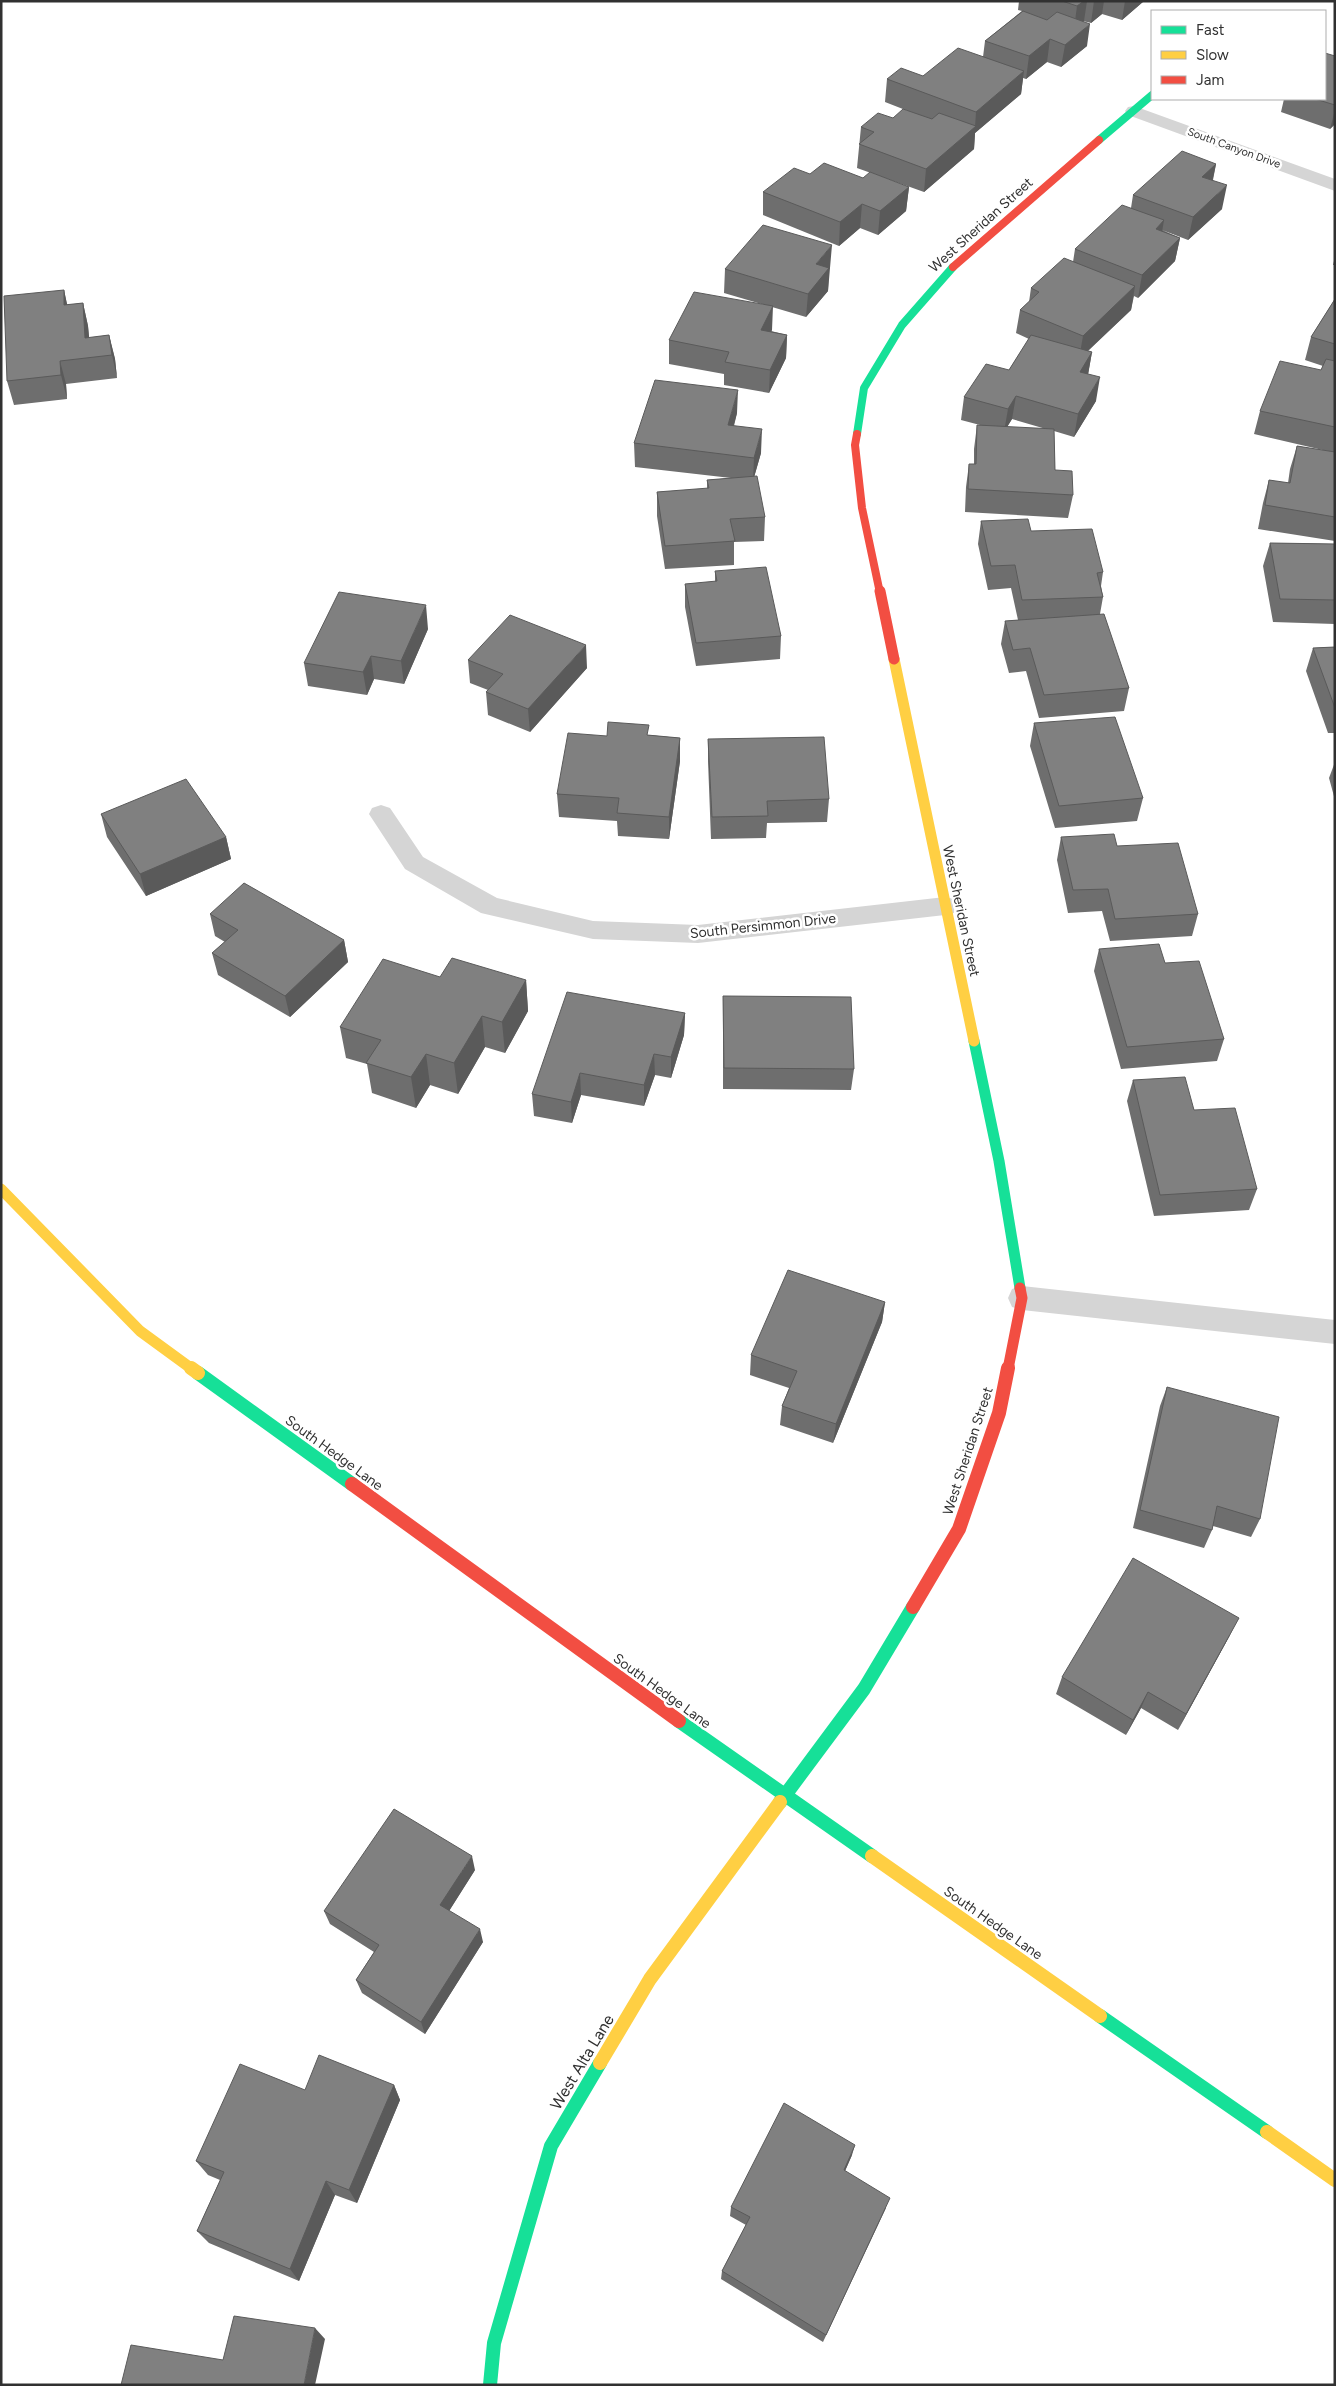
<svg xmlns="http://www.w3.org/2000/svg" width="1336" height="2386" font-family="Figtree,sans-serif">
<style>
.lines{fill:none;stroke-linecap:round;stroke-linejoin:round}
.street{fill:#d5d5d5;fill-rule:evenodd}
.fast-far2{stroke:#16e098;stroke-width:8}
.fast-far1{stroke:#16e098;stroke-width:11}
.fast{stroke:#16e098;stroke-width:14}
.slow-far1{stroke:#ffcf43;stroke-width:11}
.slow{stroke:#ffcf43;stroke-width:14}
.jam-far2{stroke:#f24e42;stroke-width:8}
.jam-far1{stroke:#f24e42;stroke-width:11}
.jam{stroke:#f24e42;stroke-width:14}
.wall{fill:#6e6e6e;fill-rule:evenodd}
.shaded-wall{fill:#5a5a5a}
.building{fill:#808080;stroke:#5a5a5a}
.labels{text-anchor:middle;dominant-baseline:central;stroke-width:5;stroke-linejoin:round;paint-order:stroke}
.far-street-label{font-size:11px;fill:#313131;stroke:#fff}
.street-label{font-size:14px;fill:#313131;stroke:#fff}
.near-street-label{font-size:16px;fill:#313131;stroke:#fff}
</style>
<rect width="100%" height="100%" fill="#fff"/>
<g class="lines">
<!-- street -->
<path class="street" d="M1134,106L1335,179V191L1128,115L1125,111L1128,107Z
M381,805L390,808L423,857L497,898L593,921L698,925L945,897L954,899L957,906L954,913L945,915L698,943L593,939L481,913L405,869L369,814L372,808Z
M1022,1286L1335,1320V1344L1022,1310L1012,1307L1008,1298L1012,1289Z"/>
<!-- fast-far2 -->
<path class="fast-far2" d="M1099,140L1152,95
M857,434L864,388L902,325L953,267"/>
<!-- fast-far1 -->
<path class="fast-far1" d="M974,1041L999,1161L1020,1288"/>
<!-- fast -->
<path class="fast" d="M198,1373L352,1484
M679,1721L872,1856
M780,1802L864,1689L913,1607
M1100,2016L1267,2132
M490,2385L494,2343L551,2146L600,2063"/>
<!-- slow-far1 -->
<path class="slow-far1" d="M894,659L974,1041
M1,1189L140,1331L192,1369"/>
<!-- slow -->
<path class="slow" d="M191,1368L198,1373
M872,1856L1100,2016
M600,2063L650,1979L780,1802
M1267,2132L1335,2180"/>
<!-- jam-far2 -->
<path class="jam-far2" d="M953,267L1099,140
M857,434L855,445L862,508L880,593"/>
<!-- jam-far1 -->
<path class="jam-far1" d="M880,591L894,659
M1008,1369L1022,1298L1020,1288"/>
<!-- jam -->
<path class="jam" d="M352,1484L679,1721
M913,1607L959,1529L999,1413L1008,1368"/>
</g>
<!-- wall -->
<path class="wall" d="M1019,1H1144L1122,20L1102,14L1091,23L1083,21L1087,46L1061,67L1047,62L1026,79L1023,78L1021,94L975,133L974,149L924,192L857,168L861,127L893,118L908,111L885,102L887,79L923,76L983,57L985,41L1022,11L1018,10Z
M1335,56V124L1330,129L1281,112L1284,99H1283H1325Z
M1216,164L1213,180L1222,209L1188,240L1162,230L1180,238L1175,261L1138,298L1134,296L1131,310L1088,351L1092,352L1088,374L1096,401L1074,437L1054,431L1055,470L1073,495L1068,518L965,512L966,487L969,464H974V449L977,425H980L961,420L964,397L1009,370L1029,339L1016,333L1020,310L1029,302L1031,288L1073,262L1075,249L1131,208L1133,195ZM1012,419L1046,429L1007,427Z
M810,174L863,178L909,187L906,211L878,235L860,228L839,246L763,215V192Z
M1335,257V265H1333Z
M830,268L829,269L828,291L806,317L772,307V330L771,331L787,335L786,358L769,393L724,385V374L669,364V340L765,305L724,293L725,269Z
M64,290L67,305L83,303L88,326L89,338L109,335L115,359L117,378L66,384L67,399L14,405L7,381Z
M1335,299V541L1258,529L1263,503L1269,480L1288,483L1290,469L1297,446L1327,451L1254,434L1260,411L1321,370L1323,366L1305,360L1311,337Z
M737,413L734,426L761,453L754,477L765,517L764,541L734,542V565L665,569L657,516V492L707,489V480L731,478L635,467L634,443Z
M981,521L1031,531L1103,572L1101,586L1103,597L1100,614L1129,688L1124,711L1039,718L1026,671L1009,673L1001,644L1005,621L1018,620L1011,588L988,590L978,544Z
M1270,543L1335,544V624L1273,622L1263,566Z
M715,571L781,636L780,659L696,666L685,607V584L715,582Z
M428,629L404,684L374,679L367,695L308,686L304,663Z
M1335,647V733H1328L1306,671L1313,648Z
M468,660L587,668L530,732L488,715L486,692L488,690L470,683Z
M1034,723L1143,798L1137,821L1055,828L1030,746Z
M649,735L680,738V761L669,839L618,836L617,821L559,817L557,794L607,736Z
M708,739L829,799L827,822L767,823L766,838L711,839L708,761Z
M1335,762V800L1329,778Z
M101,814L226,837L231,859L146,896L107,837Z
M1061,837L1117,846L1198,914L1192,936L1110,941L1102,911L1068,913L1057,860Z
M210,914L344,940L348,962L290,1017L218,975L212,953L225,942L215,936Z
M1099,949L1165,963L1224,1039L1217,1061L1121,1069L1094,971Z
M440,977L526,980L528,1011L505,1053L485,1047L458,1094L430,1085L416,1108L372,1093L367,1064L346,1058L340,1027Z
M723,996L854,1069L851,1090L723,1089Z
M685,1013L684,1035L671,1078L655,1075L644,1106L581,1095L572,1123L534,1116L532,1094Z
M1133,1080L1194,1110L1257,1189L1249,1210L1154,1216L1127,1101Z
M885,1302L882,1322L833,1443L780,1425L782,1406L789,1388L750,1375L751,1355Z
M1167,1387L1260,1519L1251,1537L1213,1526L1212,1530L1204,1548L1133,1528L1160,1406Z
M1230,1635L1178,1730L1141,1708L1126,1735L1056,1694L1062,1677Z
M475,1870L449,1911L483,1942L425,2034L362,1993L356,1980L374,1952L330,1924L324,1911Z
M394,2085L400,2100L357,2203L335,2195L299,2281L209,2243L197,2231L220,2180L208,2175L196,2161L305,2090Z
M852,2155L845,2171L886,2208L823,2342L721,2279L722,2271L746,2225L730,2216L731,2207Z"/>
<!-- shaded-wall -->
<path class="shaded-wall" d="M1084,1H1087L1084,21L1074,29L1077,6Z
M1094,1H1104L1102,14L1091,23Z
M1125,1H1144L1122,20Z
M1090,24L1087,46L1061,67L1065,45Z
M1050,39L1047,62L1026,79L1029,56Z
M1024,71L1021,94L975,133L974,149L924,192L926,169L975,127L976,112Z
M1335,110V124L1330,129Z
M1216,164L1211,187L1202,177Z
M1227,185L1222,209L1188,240L1193,217Z
M909,187L906,211L878,235L880,211Z
M862,204L860,228L839,246L840,222Z
M1164,220L1160,244L1156,229Z
M1180,238L1175,261L1138,298L1142,275Z
M832,245L828,291L806,317L808,294L816,264Z
M1135,286L1131,310L1079,359L1083,336Z
M64,290L69,313L64,305Z
M83,303L88,326L91,357L85,338Z
M773,306L772,330L760,353L761,330Z
M109,335L115,359L117,378L112,355Z
M787,335L786,358L769,393L770,370Z
M1092,352L1088,375L1080,372Z
M60,361L66,384L67,399L61,375Z
M1100,377L1096,401L1074,437L1078,414Z
M738,390L737,413L727,449L728,425Z
M1016,396L1012,419L1004,432L1008,409Z
M762,429L761,453L753,481L754,458Z
M426,605L428,629L404,684L401,661Z
M586,645L587,668L530,732L528,709Z
M371,656L374,679L367,695L363,672Z
M680,738V761L669,839V817Z
M226,837L231,859L146,896L140,874Z
M344,940L348,962L290,1017L285,996Z
M526,980L528,1011L505,1053L502,1022Z
M685,1013L684,1035L671,1078V1057Z
M482,1016L485,1047L458,1094L454,1063Z
M426,1054L430,1085L416,1108L411,1077Z
M654,1054L655,1075L644,1106V1085Z
M580,1073L581,1095L572,1123L571,1102Z
M885,1302L882,1322L833,1443L836,1424Z
M1239,1618L1230,1635L1178,1730L1186,1714Z
M1148,1692L1141,1708L1126,1735L1133,1720Z
M472,1856L475,1870L444,1919L440,1905Z
M480,1929L483,1942L425,2034L421,2022Z
M394,2085L400,2100L357,2203L349,2190Z
M855,2145L852,2155L841,2180L844,2170Z
M326,2181L335,2195L299,2281L290,2269Z
M315,2328L325,2339L315,2385H304Z"/>
<!-- building -->
<path class="building" d="M1062,1H1084L1077,6Z
M1023,11L1047,20L1057,12L1090,24L1065,45L1050,39L1029,56L985,41Z
M958,48L1024,71L976,112L887,79L901,68L923,76Z
M1325,53L1335,56V105L1315,99H1325Z
M903,109L932,119L939,113L976,126L926,169L859,144L874,132L861,127L878,113L893,118Z
M1182,151L1216,164L1202,177L1227,185L1193,217L1133,195Z
M824,163L863,178L870,172L909,187L880,211L862,204L840,222L763,192L794,168L810,174Z
M1122,205L1164,220L1156,229L1180,238L1142,275L1075,249Z
M763,225L832,245L816,264L829,268L808,294L725,269Z
M1064,258L1135,286L1083,336L1020,310L1039,292L1031,288Z
M64,290V305L83,303L85,338L109,335L112,355L60,361L61,375L7,381L4,296Z
M694,292L773,306L761,330L787,335L770,370L725,362L729,352L669,340Z
M1335,299V344L1311,337Z
M1031,335L1092,352L1080,372L1100,377L1078,414L1016,396L1008,409L964,397L986,364L1009,370Z
M1326,359L1335,361V427L1260,411L1280,361L1321,370Z
M655,380L738,390L728,425L762,429L754,458L634,443Z
M977,425L1054,429L1055,470L1072,471L1073,495L968,489L969,464H976Z
M1297,446L1335,452V517L1265,505L1269,480L1290,483Z
M757,476L765,517L730,519L735,541L665,546L657,492L709,488L707,480Z
M1028,519L1031,531L1092,529L1103,572L1097,573L1103,597L1022,600L1015,565L991,566L981,521Z
M1270,543L1335,544V600L1280,599Z
M766,567L781,636L696,643L685,584L717,581L715,571Z
M339,592L426,605L401,661L371,656L363,672L304,663Z
M1104,614L1129,688L1044,695L1030,648L1013,650L1005,621Z
M510,615L586,645L528,709L486,692L503,674L468,660Z
M1335,647V708L1313,648Z
M1115,717L1143,798L1059,806L1034,723Z
M608,722L649,725L647,735L680,738L669,817L617,813L619,798L557,794L568,733L607,736Z
M824,737L829,799L767,801L768,816L712,817L708,739Z
M186,779L226,837L140,874L101,814Z
M1114,834L1117,846L1178,843L1198,914L1115,919L1108,889L1073,890L1061,837Z
M244,883L344,940L285,996L212,953L238,930L210,914Z
M1159,944L1165,963L1199,961L1224,1039L1127,1047L1099,949Z
M452,958L526,980L502,1022L482,1016L454,1063L426,1054L411,1077L366,1063L381,1040L340,1027L383,959L440,977Z
M567,992L685,1013L671,1057L654,1054L644,1085L580,1073L571,1102L532,1094Z
M723,996L851,997L854,1069L724,1068Z
M1185,1077L1194,1110L1235,1108L1257,1189L1160,1195L1133,1080Z
M788,1270L885,1302L836,1424L782,1406L797,1371L751,1355Z
M1167,1387L1279,1417L1260,1519L1217,1506L1212,1530L1140,1510Z
M1133,1558L1239,1618L1186,1714L1148,1692L1133,1720L1062,1677Z
M394,1809L472,1856L440,1905L480,1929L421,2022L356,1980L379,1945L324,1911Z
M319,2055L394,2085L349,2190L326,2181L290,2269L197,2231L224,2172L196,2161L240,2064L305,2090Z
M784,2103L855,2145L844,2170L890,2198L826,2335L722,2271L750,2217L731,2207Z
M234,2316L315,2328L304,2385H121L131,2345L223,2360Z"/>
<g class="labels">
<!-- far-street labels -->
<g class="far-street-label">
<text transform="translate(1234 148) rotate(20)">South Canyon Drive</text>
</g>
<!-- street labels -->
<g class="street-label">
<text transform="translate(981 225) rotate(-42)">West Sheridan Street</text>
<text transform="translate(961 911) rotate(78)">West Sheridan Street</text>
<text transform="translate(763 926) rotate(-6)">South Persimmon Drive</text>
<text transform="translate(968 1451) rotate(-72)">West Sheridan Street</text>
<text transform="translate(334 1453) rotate(36)">South Hedge Lane</text>
<text transform="translate(662 1691) rotate(36)">South Hedge Lane</text>
<text transform="translate(993 1923) rotate(35)">South Hedge Lane</text>
</g>
<!-- near-street labels -->
<g class="near-street-label">
<text transform="translate(582 2062) rotate(-59)">West Alta Lane</text>
</g>
</g>
<!-- border -->
<rect width="1336" height="2386" fill="none" stroke="#313131" stroke-width="5"/>
<!-- legend -->
<rect x="1151" y="10" width="175" height="90" fill="#ffffff" stroke="#adadad"/>
<rect x="1161" y="26" width="25" height="8" fill="#16e098" stroke="#adadad"/>
<text x="1196" y="35" font-size="15" fill="#313131">Fast</text>
<rect x="1161" y="51" width="25" height="8" fill="#ffcf43" stroke="#adadad"/>
<text x="1196" y="60" font-size="15" fill="#313131">Slow</text>
<rect x="1161" y="76" width="25" height="8" fill="#f24e42" stroke="#adadad"/>
<text x="1196" y="85" font-size="15" fill="#313131">Jam</text>
</svg>
